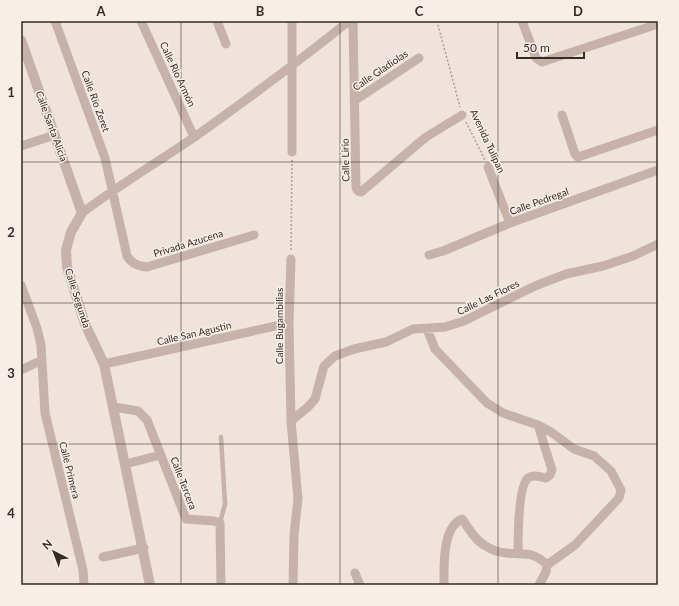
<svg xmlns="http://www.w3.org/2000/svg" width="679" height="606" font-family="Lato,sans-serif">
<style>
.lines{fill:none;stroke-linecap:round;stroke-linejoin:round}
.path{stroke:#b29c92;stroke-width:1.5;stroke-dasharray:2 2;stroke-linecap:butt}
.service{stroke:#c6b2a8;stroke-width:4.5}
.minor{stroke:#c6b2a8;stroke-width:9}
.tertiary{stroke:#c6b2a8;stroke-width:10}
.grid{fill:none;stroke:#342a27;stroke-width:1;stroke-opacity:0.55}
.labels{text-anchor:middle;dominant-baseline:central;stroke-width:3;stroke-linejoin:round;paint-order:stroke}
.street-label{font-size:10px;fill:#342a27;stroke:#f7eee7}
.neatline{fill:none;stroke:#342a27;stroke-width:1.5}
.grid-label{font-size:13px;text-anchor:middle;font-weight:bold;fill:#342a27}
</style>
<rect width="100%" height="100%" fill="#efe3db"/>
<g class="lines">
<!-- path -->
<path class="path" d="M437,21L460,107
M466,122L485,160
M291,250L292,160"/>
<!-- service -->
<path class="service" d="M220,523L225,504L221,437"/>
<!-- minor -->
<path class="minor" d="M55,21L105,158L127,256C132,264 138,266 147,267L254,235
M141,21L194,137
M217,21L226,44
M292,21V152
M353,21L356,188L358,191L361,192L426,137L462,115
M522,21L536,58L542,62L658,24
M354,101L419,58
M562,115L575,154L578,157L658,130
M21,146L55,135
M488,167L510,223
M82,213C119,185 158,162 196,136C248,99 299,61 349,21
M429,255L443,251L510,223L658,170
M291,259L289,323L291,421L298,499L294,535L293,585
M21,285L37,328L41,345L45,413L83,570L84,585
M427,329L435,349L487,403L503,413L538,425L552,470L550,475L546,478C541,477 533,474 528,478C518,486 518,540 518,554
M104,364L289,323
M21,370L42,360
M114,407L138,411L147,420L186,519L214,521L220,523L221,585
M291,421L308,407L315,399L324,366L335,356L354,349L386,342L413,329L445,327L464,321L535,286L566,274L603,266L633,256L658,244
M538,425L551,432L574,449L594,456L611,471L621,490L619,498L575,545L547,565
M125,464L161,455
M103,557L144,548
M355,573L360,585
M444,585C444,567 442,527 462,519C465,522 466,526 469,529C474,537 481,544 489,548C511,560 528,545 547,565L546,572L539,585"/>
<!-- tertiary -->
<path class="tertiary" d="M21,40L82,213L71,232L66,250L67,267L85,324L104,364L150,585"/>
</g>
<!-- grid -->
<path class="grid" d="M181,21V585M340,21V585M498,21V585M21,162H658M21,303H658M21,444H658"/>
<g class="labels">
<!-- street labels -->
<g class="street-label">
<text transform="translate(380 70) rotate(-34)">Calle Gladiolas</text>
<text transform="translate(178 74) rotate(65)">Calle Río Armón</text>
<text transform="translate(96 101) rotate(70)">Calle Río Zeret</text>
<text transform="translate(52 126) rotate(70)">Calle Santa Alicia</text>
<text transform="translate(488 141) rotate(65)">Avenida Tulipan</text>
<text transform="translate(345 160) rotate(-91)">Calle Lirio</text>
<text transform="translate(539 201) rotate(-20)">Calle Pedregal</text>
<text transform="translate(188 243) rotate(-17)">Privada Azucena</text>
<text transform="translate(488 297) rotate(-26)">Calle Las Flores</text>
<text transform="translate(78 298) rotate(72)">Calle Segunda</text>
<text transform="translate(279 326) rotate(-90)">Calle Bugambilias</text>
<text transform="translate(194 333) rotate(-13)">Calle San Agustín</text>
<text transform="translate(70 470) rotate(76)">Calle Primera</text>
<text transform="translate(184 483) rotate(69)">Calle Tercera</text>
</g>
</g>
<!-- border -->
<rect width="679" height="606" fill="none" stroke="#f7eee7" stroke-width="44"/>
<!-- north arrow -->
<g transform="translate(54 552) rotate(318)" stroke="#f7eee7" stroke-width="3" paint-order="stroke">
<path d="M0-3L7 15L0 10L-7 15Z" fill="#342a27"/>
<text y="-6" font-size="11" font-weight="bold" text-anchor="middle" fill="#342a27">N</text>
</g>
<!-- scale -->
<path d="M517 52v6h67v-6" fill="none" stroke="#342a27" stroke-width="2"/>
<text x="523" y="52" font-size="12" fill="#342a27" stroke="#f7eee7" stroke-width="3" paint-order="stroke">50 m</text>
<rect x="22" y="22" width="635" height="562" class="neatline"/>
<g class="grid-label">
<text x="101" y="16">A</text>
<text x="260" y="16">B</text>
<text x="419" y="16">C</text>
<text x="578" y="16">D</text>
<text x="11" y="97">1</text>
<text x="11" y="237">2</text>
<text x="11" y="378">3</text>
<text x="11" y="518">4</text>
</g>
</svg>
